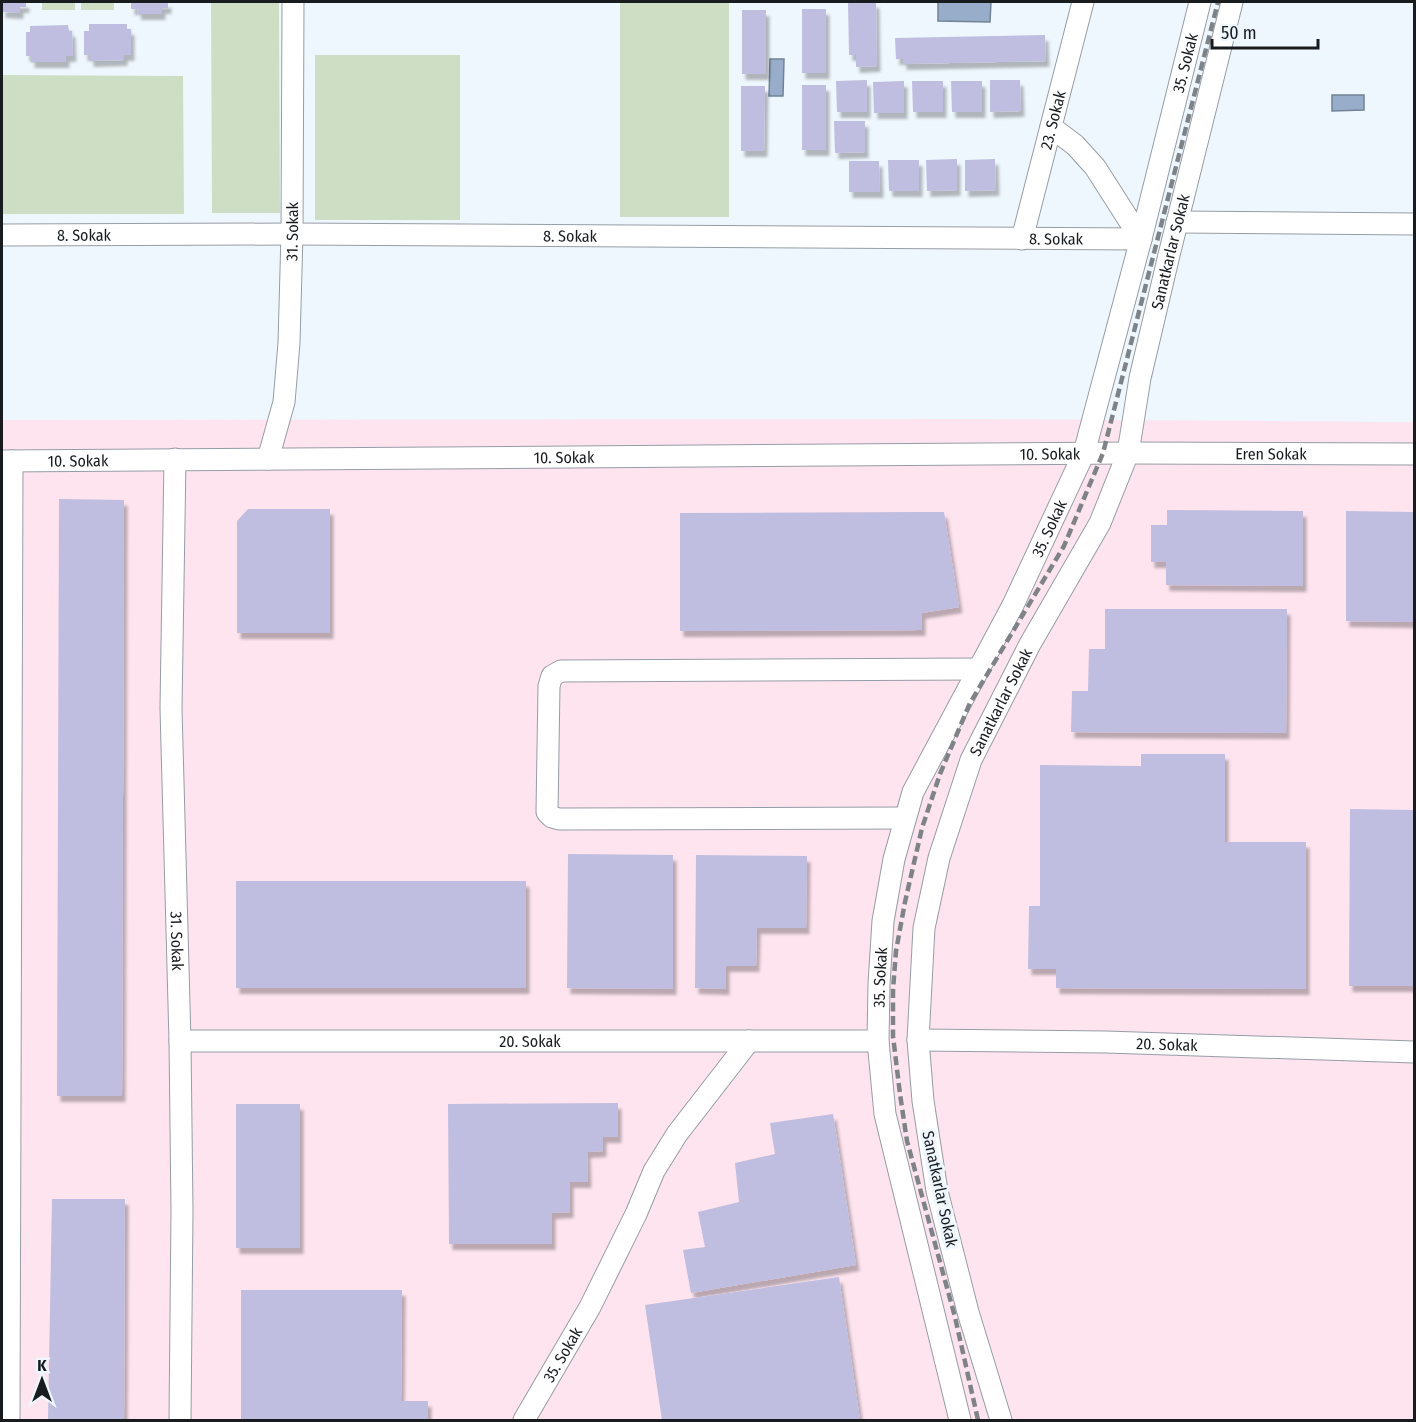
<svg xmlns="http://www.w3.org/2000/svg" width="1416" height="1422" font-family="'Fira Sans Condensed',sans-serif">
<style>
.industrial{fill:#fde4ef}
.green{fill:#cedec4}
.water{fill:#98adca;stroke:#728297;stroke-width:1.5}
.building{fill:#bfbde0;filter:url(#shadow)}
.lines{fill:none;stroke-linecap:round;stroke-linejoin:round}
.minor-casing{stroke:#969da4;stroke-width:23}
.minor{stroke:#fff;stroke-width:21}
.rail{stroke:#7e8388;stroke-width:4.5;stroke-dasharray:9 4.5;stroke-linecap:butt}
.labels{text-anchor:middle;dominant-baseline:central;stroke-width:6;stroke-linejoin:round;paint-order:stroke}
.street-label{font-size:16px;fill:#191c1f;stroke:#eff7fe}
</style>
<defs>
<filter id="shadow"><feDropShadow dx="3.5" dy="6" stdDeviation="1.5" flood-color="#0004"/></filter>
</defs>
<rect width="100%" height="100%" fill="#eff7fe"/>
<!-- industrial -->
<path class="industrial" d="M981,419L1414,422V1420H2V420Z"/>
<!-- green -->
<path class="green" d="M42,2H75V10H42Z
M81,2H114V10H81Z
M211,2H279L280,213H212Z
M620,3H729V217H620Z
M315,55H460V220H315Z
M2,75L183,76L184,214H2Z"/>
<!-- water -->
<path class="water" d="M938,2H991L990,22L938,21Z
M770,59H784L783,96H769Z
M1332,95H1364V110L1332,111Z"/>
<!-- building -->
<path class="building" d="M2,2H26V7H20V13L2,12Z
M131,2H168V8H162V14H137L138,9H131Z
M848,2H876L877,66L856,67V55H849Z
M802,9H826V73H802Z
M742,10H766V74H742Z
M89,24H127V29H131V55H124V60L90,61V55H84V31H89Z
M68,25L69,31H72L73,56H66V62H31V56H26V32H30V26Z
M1045,35L1046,61L903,64V59H896L895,38Z
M867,80V112H837L836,81Z
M990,80H1020L1021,111L990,112Z
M904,81V113H874L873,82Z
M912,81H943V112H913Z
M951,81H982V112H952Z
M802,85H826V150H802Z
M741,86H765L764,151H741Z
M834,121H865V152L835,153Z
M957,159V190L927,191L926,160Z
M995,159L996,190L965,191V160Z
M888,160H919V191H889Z
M849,161H879L880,192H849Z
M59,499L124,500L122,1096H57Z
M248,509H330V633H237V521Z
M1167,510L1303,511V586L1166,585V562H1151V525H1167Z
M1346,511L1414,512V622L1346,621Z
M922,512H944L959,607L922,613V630L680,631V513Z
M1105,609H1287L1286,733L1071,732L1072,691H1088L1089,649H1105Z
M1141,754H1225V842H1306V989L1056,988V969H1028L1029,906H1040V765L1141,766Z
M1350,809L1414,810V986H1349Z
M568,854L673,855V989L567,988Z
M696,855L807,856L806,928H757L756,966H726V989L695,988Z
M236,881H526V988H236Z
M618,1103V1137H603V1151L587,1152L588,1182H570V1212L552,1213V1244H449L448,1104Z
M236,1104H300V1248H236Z
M833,1114L856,1265L691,1293L683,1250L705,1247L698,1212L739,1202L735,1163L775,1154L770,1123Z
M52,1199H125L124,1420H48Z
M839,1277L860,1420H662L645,1305Z
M241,1290H402L401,1401H428V1420H241Z"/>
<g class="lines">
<defs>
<g id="minor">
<path d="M1051,127L1075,145L1095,167L1141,239"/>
<path d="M1177,222L1414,224"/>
<path id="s1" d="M2,235L292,234L1141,239"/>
<path id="s2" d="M1022,239L1083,2"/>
<path id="s3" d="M175,459L171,708L180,1041L182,1211L180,1420"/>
<path id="s4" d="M268,459L284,402L289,343L292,234L293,2"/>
<path id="s5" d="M2,461L1128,453L1414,454"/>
<path d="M905,818L559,819L552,817L547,812L549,686L552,676L561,671L979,669"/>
<path id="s6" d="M918,1040L1106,1042L1414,1052"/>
<path id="s7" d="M180,1041H878"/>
<path d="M9,1420C10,1101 8,781 12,461"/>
<path id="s8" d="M524,1420L590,1307L636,1214L654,1171L677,1134L749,1041"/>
<path id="s9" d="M960,1420L885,1114L878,1041L879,984L883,921L894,859L913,792L1013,605L1084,453L1141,239L1200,2"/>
<path id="s10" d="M1001,1420L968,1312L937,1191L923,1101L918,1040L924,928L939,858L971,760L1030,644L1100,523L1128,453L1140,378L1169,255L1232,2"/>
</g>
</defs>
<!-- minor casing -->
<use href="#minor" class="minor-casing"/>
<!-- minor -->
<use href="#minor" class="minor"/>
<!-- rail -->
<path class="rail" d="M978,1420L955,1317L907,1141L900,1094L893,1036V990L896,951L905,902L922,828L940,774L970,703L1064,546L1103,453L1218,2"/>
</g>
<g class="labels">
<!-- street labels -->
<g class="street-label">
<text stroke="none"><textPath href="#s9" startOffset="1424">35. Sokak</textPath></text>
<text stroke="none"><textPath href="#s2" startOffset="123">23. Sokak</textPath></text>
<text stroke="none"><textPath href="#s4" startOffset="230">31. Sokak</textPath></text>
<text stroke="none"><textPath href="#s1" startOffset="82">8. Sokak</textPath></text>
<text stroke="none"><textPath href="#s1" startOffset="568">8. Sokak</textPath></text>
<text stroke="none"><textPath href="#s1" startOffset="1054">8. Sokak</textPath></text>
<text stroke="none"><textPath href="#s10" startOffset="1228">Sanatkarlar Sokak</textPath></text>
<text stroke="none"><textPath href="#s5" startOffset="1048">10. Sokak</textPath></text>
<text stroke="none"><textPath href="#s5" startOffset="1269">Eren Sokak</textPath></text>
<text stroke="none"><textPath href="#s5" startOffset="562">10. Sokak</textPath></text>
<text stroke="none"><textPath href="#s5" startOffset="76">10. Sokak</textPath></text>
<text stroke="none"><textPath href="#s9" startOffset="938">35. Sokak</textPath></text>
<text stroke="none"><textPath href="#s10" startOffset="742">Sanatkarlar Sokak</textPath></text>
<text stroke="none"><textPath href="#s3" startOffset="482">31. Sokak</textPath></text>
<text stroke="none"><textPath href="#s9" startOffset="452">35. Sokak</textPath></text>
<text stroke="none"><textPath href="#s7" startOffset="350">20. Sokak</textPath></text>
<text stroke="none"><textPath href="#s6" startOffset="249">20. Sokak</textPath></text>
<text transform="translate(940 1189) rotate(78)">Sanatkarlar Sokak</text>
<text stroke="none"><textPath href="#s8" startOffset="76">35. Sokak</textPath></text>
</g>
</g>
<!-- border -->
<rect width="1416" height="1422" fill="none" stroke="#191c1f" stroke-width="6"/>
<!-- north arrow -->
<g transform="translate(42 1380)" stroke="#eff7fe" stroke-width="4.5" paint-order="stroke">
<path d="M0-4.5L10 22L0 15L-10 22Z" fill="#191c1f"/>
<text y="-9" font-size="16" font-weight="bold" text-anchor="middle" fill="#191c1f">K</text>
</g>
<!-- scale -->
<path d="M1212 39v9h106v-9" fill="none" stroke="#191c1f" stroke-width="3"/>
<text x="1221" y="39" font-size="18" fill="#191c1f" stroke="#eff7fe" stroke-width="4.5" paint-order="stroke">50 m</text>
</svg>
